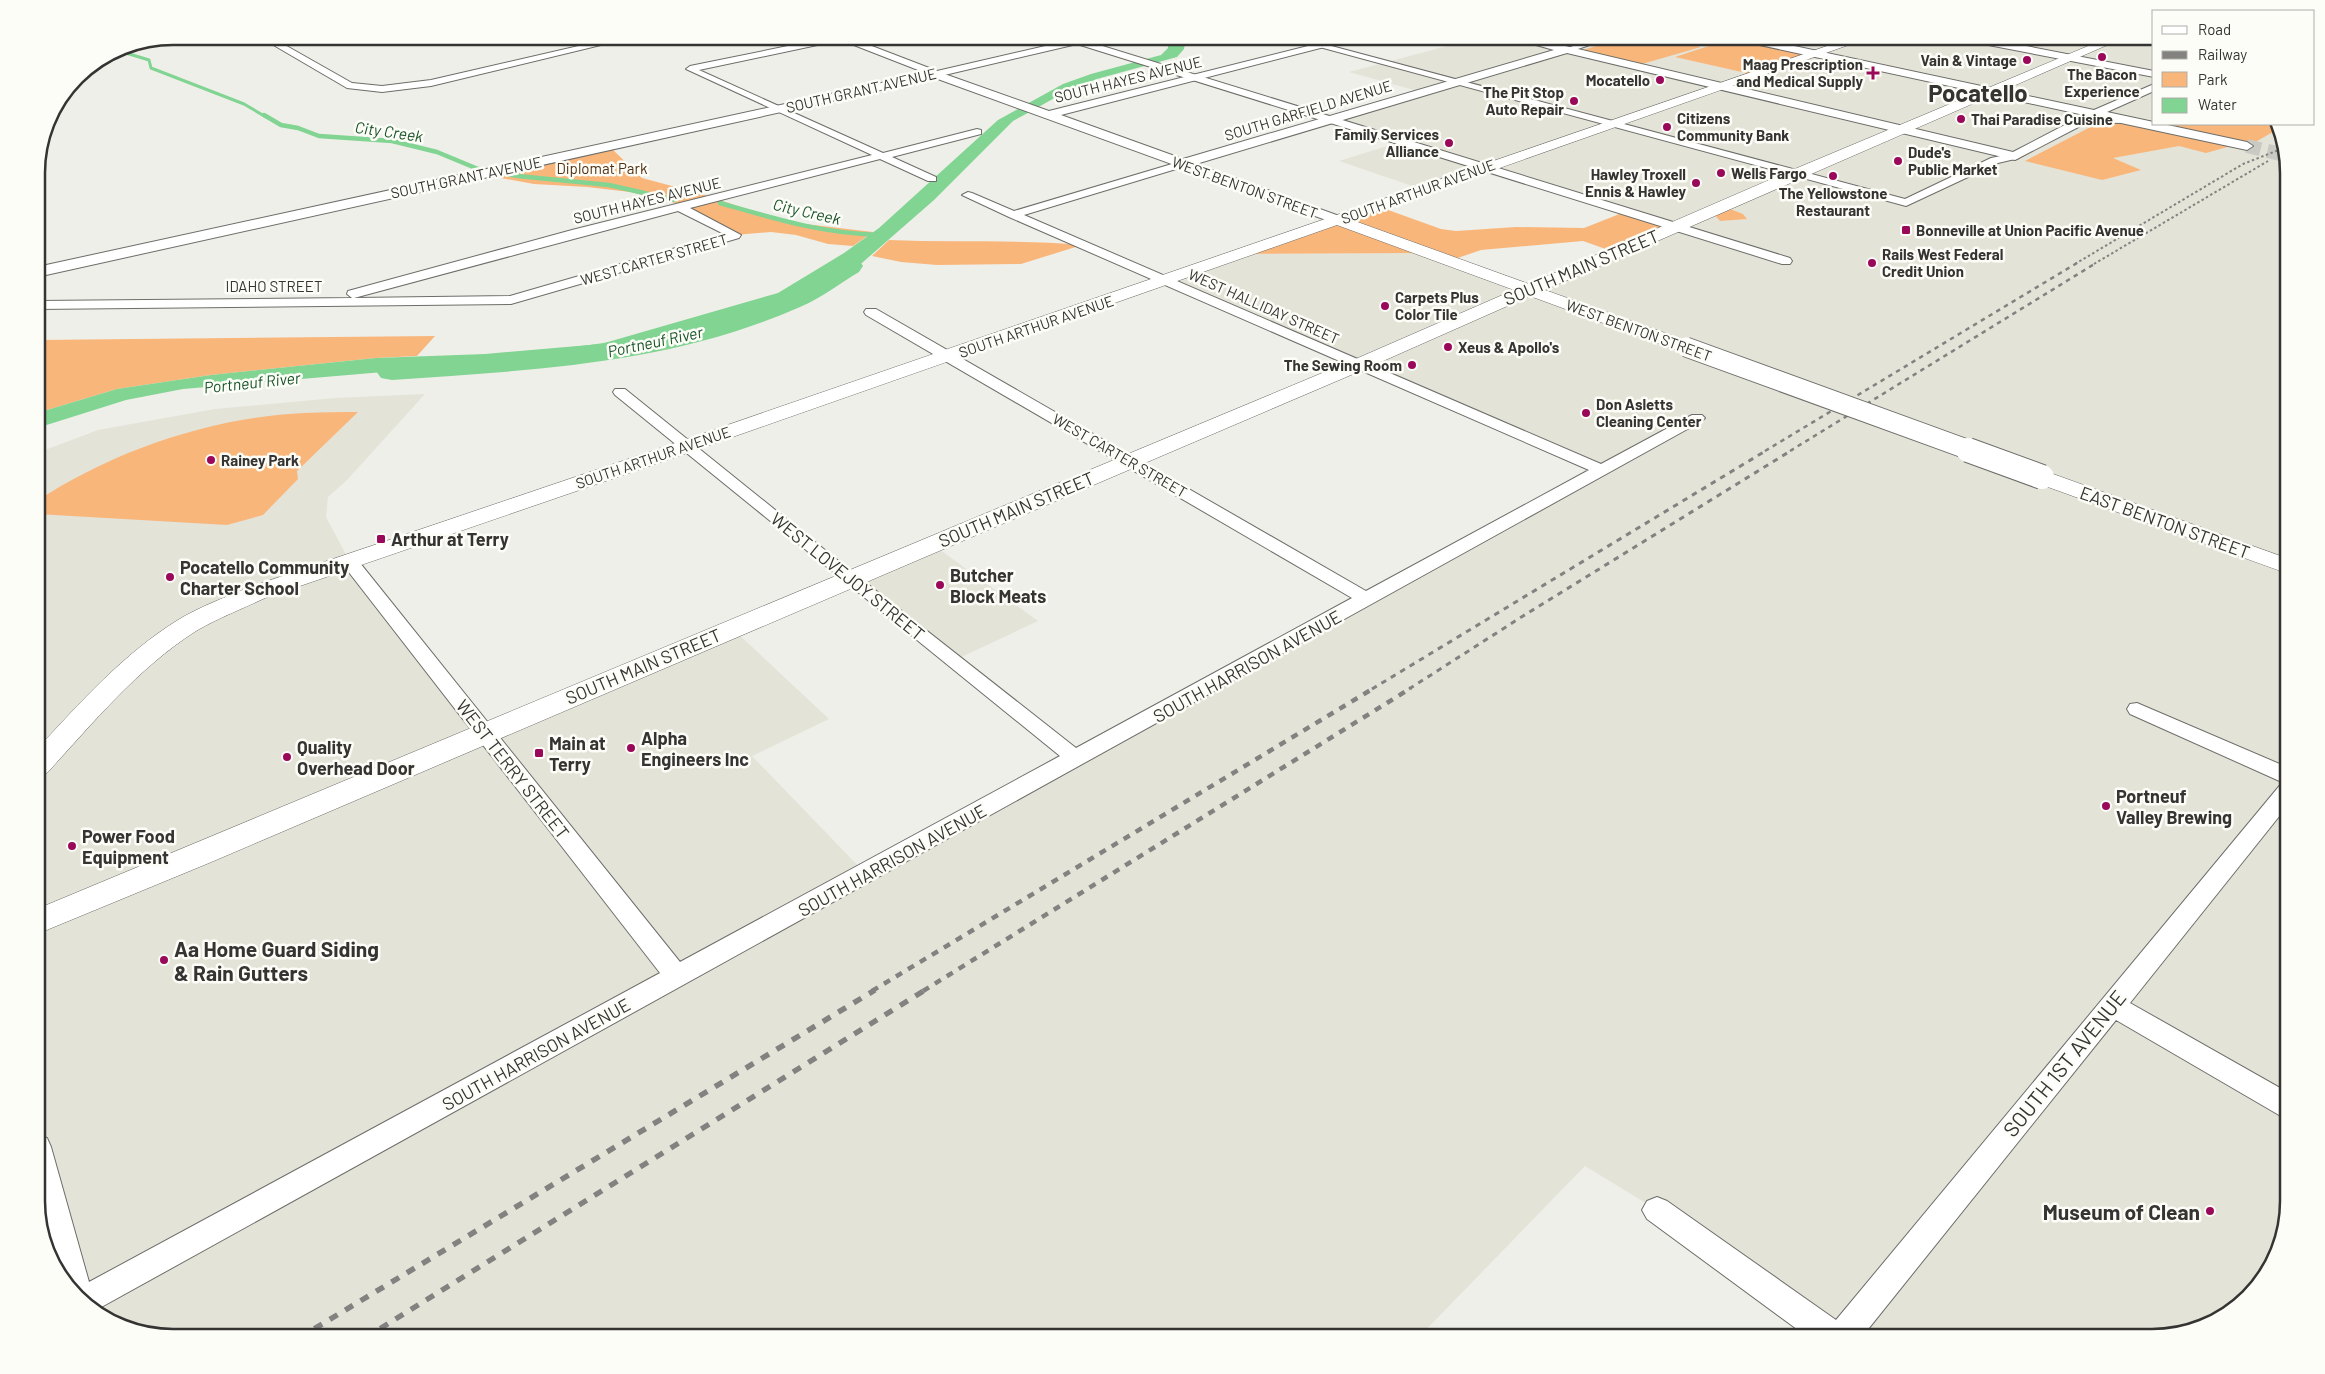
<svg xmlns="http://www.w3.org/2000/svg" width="2325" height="1374" font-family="Barlow,sans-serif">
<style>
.built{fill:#e4e3d8}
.green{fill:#f9b67b}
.water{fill:#81d491}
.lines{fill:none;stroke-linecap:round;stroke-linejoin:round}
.stream-far1{stroke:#81d491;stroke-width:3}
.stream{stroke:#81d491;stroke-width:4.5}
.river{fill:#81d491;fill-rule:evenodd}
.tertiary-tunnel{stroke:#cacac5;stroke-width:14;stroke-dasharray:14 7;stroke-linecap:butt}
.minor-casing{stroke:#6d6d69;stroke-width:2}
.tertiary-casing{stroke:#6d6d69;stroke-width:2}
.secondary-casing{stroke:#6d6d69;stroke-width:1}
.minor{fill:#fff;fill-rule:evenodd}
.tertiary{fill:#fff;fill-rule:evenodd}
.secondary{fill:#fff;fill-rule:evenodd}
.rail-far4{stroke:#838280;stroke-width:2;stroke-dasharray:2.5 2.5;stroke-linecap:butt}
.rail-far3{stroke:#838280;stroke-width:2.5;stroke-dasharray:4.5 4.5;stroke-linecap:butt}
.rail-far2{stroke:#838280;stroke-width:3;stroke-dasharray:5.5 5.5;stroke-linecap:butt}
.rail-far1{stroke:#838280;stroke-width:4.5;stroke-dasharray:7 7;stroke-linecap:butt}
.rail{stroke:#838280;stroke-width:5.5;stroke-dasharray:9 9;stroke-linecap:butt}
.secondary-bridge-far1-casing{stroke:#6d6d69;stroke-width:21;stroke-linecap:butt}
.secondary-bridge-casing{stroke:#6d6d69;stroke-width:26;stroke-linecap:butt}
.secondary-bridge-far1{stroke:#fff;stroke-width:19}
.secondary-bridge{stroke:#fff;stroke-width:24}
.poi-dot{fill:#9a0859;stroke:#fdfdf8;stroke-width:2}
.labels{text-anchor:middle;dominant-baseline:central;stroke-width:5;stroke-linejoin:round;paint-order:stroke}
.far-poi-label{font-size:15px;font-weight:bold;fill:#353433;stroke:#fdfdf8;text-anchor:start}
.far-street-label{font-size:15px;fill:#353433;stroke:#fdfdf8}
.far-park-label{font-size:15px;fill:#503114;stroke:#fdfdf8}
.far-water-label{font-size:16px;font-style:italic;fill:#185328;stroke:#fdfdf8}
.street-label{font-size:18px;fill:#353433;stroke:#fdfdf8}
.poi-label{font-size:18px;font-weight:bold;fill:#353433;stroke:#fdfdf8;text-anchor:start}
.near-poi-label{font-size:21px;font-weight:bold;fill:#353433;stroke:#fdfdf8;text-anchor:start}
.near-street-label{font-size:21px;fill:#353433;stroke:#fdfdf8}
.far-town-label{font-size:24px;font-weight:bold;fill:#353433;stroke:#fdfdf8}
.rim{fill:none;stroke:#353433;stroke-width:2.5}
</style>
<rect width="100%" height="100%" fill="#efefea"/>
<!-- built -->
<path class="built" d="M1485,36H2152L2154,37V124H2276L2288,165L2289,1201L2270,1269L2220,1320L2152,1338H1835L1657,1210L1585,1166L1418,1338H173L105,1319L55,1269L37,1209V453L98,430L215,409L335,398L425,394L347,480L328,497L326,517L350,562L485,733L733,629L829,719L752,756L866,874L1601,470L1166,281L1243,254L1427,253L1528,290L1674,226L1486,168L1424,190L1339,161L1400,142L1330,120L1421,92L1349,72Z
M932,544L1038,621L953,661L850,579Z"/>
<!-- green -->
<path class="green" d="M1629,36H1696L1680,42L1701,47L1642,64L1583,50Z
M1736,37L1815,54L1755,75L1675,57Z
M2102,121H2115L2231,146L2206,153L2179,146L2113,158L2141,170L2102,180L2025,161Z
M2158,124H2276L2278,129L2252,144Z
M609,146L642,178L702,194L764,215L805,224L873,232L853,246L828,244L796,235L771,232L735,235L684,205L671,202L630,192L587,187L534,184L479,174Z
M1377,206L1441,229L1456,231L1516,227L1584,228L1627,211L1675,226L1617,253L1583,241L1481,250L1449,261L1427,253L1243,254Z
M1730,209L1743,214L1747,219L1720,221L1714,214Z
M889,240C954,243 1018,239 1082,245L1021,264L937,265L901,262L872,256Z
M435,336L417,356L376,358L211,375L117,389L37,413V340Z
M358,412L297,471L298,479L263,515L227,525L37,514V501C114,450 212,417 305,413C323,412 341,412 358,412Z"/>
<!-- water -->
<path class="water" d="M1167,36H1178L1185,44L1184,49L1177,57L1097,79L1069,90L1024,115L1013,121L934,200L855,269L797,297L707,330L595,354L183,389L126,400L37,428V413L117,389L211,375L376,358L485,354L601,344L778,293L844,253L879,228L998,120L1063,84L1091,74L1161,55L1168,48Z"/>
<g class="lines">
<!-- stream-far1 -->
<path class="stream-far1" d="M116,50L149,60L151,68L244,104L266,117"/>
<!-- stream -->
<path class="stream" d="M264,115L281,125L298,128L319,136L392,141L437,152L478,169L518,176L609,185L675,200
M720,203C776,219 820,233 879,235"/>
<!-- river -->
<path class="river" d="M849,258L859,260L863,266L859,272C839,284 821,298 800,307C669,365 532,370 392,380L381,378L376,371L381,364L392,362C524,352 657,349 780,295C801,286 820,272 839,260Z"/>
<!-- tertiary-tunnel -->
<path class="tertiary-tunnel" d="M2247,146L2285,155"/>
<defs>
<path id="minor" d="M258,36H269L352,83L382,86L431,80L622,36H638L431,86L382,92L347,88Z
M837,36H854L851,38L937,71L1067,41L1056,36H1070L1790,258L1792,261L1790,264H1782L1077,44L936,77L841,40L699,70L883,153L977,129L981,130V134L892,157L936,177V181H928L880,159L690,208L741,235L739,238L511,304L37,309V301L352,298L347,294L348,291L572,230L872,155L686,69L690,66ZM678,211L724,234L510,296L354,298Z
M1279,36H1294L1905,199L1991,158L2015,153L2020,156L2019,158L1998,163L1906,206Z
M1602,36H1616L1569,52L1562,50Z
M1182,161L1187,164L1186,166L1024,215L1601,464L1692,415H1702L1705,418L1702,421L96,1310L55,1270L37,1199V1135L47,1138L51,1147L89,1282L660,973L344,566L341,562L344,558H356L680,962L1060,756L615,395L613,392L615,389H625L856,575L1076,748L1352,598L866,315L864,312L866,309H876L1366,591L1589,470L1009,217L962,195L968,192L972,193L1014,211Z
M2137,703L2289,768V804L2130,1003L2289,1093V1119L2279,1115L2116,1020L1861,1338H1809L1647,1219L1642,1210L1647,1201L1657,1197L1667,1201L1836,1320L2281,784L2284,783L2130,714L2127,709L2130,704Z"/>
<path id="tertiary" d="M1348,36H1367L1061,115L1183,159L1554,50L1504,36H1523L2013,152L2084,115L1732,39L1727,36H1748L2094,110L2154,84V91L2107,112L2247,142L2253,146L2247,150L2121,123L2088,122L2015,160L1567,53L1196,164L1342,217L1344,220L1342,223L1337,224L935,78L37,277V267L936,71L1049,111Z
M1952,36H1975L2154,71V77L1957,39Z"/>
<path id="secondary" d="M1856,36H1874L1352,220L1529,284L1790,171L2112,36H2128L1545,290L1693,343L1696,347L1693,351L1686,353L1679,351L1530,296L1365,369L209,863L37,934V909L1351,361L1514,290L1337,225L667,460L265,598C242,609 218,618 196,631C138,668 93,723 47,773L37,776V749C80,703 123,654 178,620C199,607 224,598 247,588L652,451Z
M2042,470L2289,559V574L2034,482L2031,477L2034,472Z"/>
</defs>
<!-- minor casing -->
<use href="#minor" class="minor-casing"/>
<!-- tertiary casing -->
<use href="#tertiary" class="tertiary-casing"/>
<!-- secondary casing -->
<use href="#secondary" class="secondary-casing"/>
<!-- minor -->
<use href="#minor" class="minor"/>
<!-- tertiary -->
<use href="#tertiary" class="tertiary"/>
<!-- secondary -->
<use href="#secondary" class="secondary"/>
<!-- rail-far4 -->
<path class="rail-far4" d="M2075,264L2243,164L2284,148
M2094,264L2268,161"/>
<!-- rail-far3 -->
<path class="rail-far3" d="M1765,451L2077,263
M1790,451L2096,263"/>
<!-- rail-far2 -->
<path class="rail-far2" d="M1372,689L1767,450
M1409,689L1523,616L1792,450"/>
<!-- rail-far1 -->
<path class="rail-far1" d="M872,991L1374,688
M923,991L1411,688"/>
<!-- rail -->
<path class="rail" d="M299,1338L875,990
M365,1338L925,990"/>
<defs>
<path id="secondary-bridge-far1" d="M1686,347L1972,451"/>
<path id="secondary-bridge" d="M1968,450L2042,477"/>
</defs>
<!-- secondary-bridge-far1 casing -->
<use href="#secondary-bridge-far1" class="secondary-bridge-far1-casing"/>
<!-- secondary-bridge casing -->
<use href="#secondary-bridge" class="secondary-bridge-casing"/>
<!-- secondary-bridge-far1 -->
<use href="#secondary-bridge-far1" class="secondary-bridge-far1"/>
<!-- secondary-bridge -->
<use href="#secondary-bridge" class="secondary-bridge"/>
</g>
<!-- markers -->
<g class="poi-dot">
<circle cx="2102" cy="57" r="5"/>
<circle cx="2027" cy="60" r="5"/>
<path d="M1870.5 65.5h5v5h5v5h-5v5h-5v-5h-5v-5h5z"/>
<circle cx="1660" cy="80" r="5"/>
<circle cx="1574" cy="101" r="5"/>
<circle cx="1961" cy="119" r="5"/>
<circle cx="1667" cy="127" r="5"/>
<circle cx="1449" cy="143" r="5"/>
<circle cx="1898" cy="161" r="5"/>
<circle cx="1721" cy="173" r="5"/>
<circle cx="1833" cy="176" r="5"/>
<circle cx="1696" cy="183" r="5"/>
<rect x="1901" y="225" width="10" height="10" rx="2.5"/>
<circle cx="1872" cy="263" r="5"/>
<circle cx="1385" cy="306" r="5"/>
<circle cx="1448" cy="347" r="5"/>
<circle cx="1412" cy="365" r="5"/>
<circle cx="1586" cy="413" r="5"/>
<circle cx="211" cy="460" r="5"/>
<rect x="376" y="534" width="10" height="10" rx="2.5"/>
<circle cx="170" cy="577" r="5"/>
<circle cx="940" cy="585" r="5"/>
<circle cx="631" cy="748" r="5"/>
<rect x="534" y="748" width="10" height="10" rx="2.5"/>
<circle cx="287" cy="757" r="5"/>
<circle cx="2106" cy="806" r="5"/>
<circle cx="72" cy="846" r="5"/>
<circle cx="164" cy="960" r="5"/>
<circle cx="2210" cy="1211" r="5"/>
</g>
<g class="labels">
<!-- far-poi labels -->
<g class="far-poi-label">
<text x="2017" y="60" text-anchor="end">Vain &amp; Vintage</text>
<text x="1863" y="64" text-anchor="end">Maag Prescription<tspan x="1863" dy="17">and Medical Supply</tspan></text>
<text x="2102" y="74" text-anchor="middle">The Bacon<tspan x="2102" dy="17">Experience</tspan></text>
<text x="1650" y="80" text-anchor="end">Mocatello</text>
<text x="1564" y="92" text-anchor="end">The Pit Stop<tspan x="1564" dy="17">Auto Repair</tspan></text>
<text x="1677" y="118">Citizens<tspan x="1677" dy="17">Community Bank</tspan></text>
<text x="1971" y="119">Thai Paradise Cuisine</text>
<text x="1439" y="134" text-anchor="end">Family Services<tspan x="1439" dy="17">Alliance</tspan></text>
<text x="1908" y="152">Dude's<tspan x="1908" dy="17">Public Market</tspan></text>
<text x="1731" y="173">Wells Fargo</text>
<text x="1686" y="174" text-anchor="end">Hawley Troxell<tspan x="1686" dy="17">Ennis &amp; Hawley</tspan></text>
<text x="1833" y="193" text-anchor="middle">The Yellowstone<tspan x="1833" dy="17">Restaurant</tspan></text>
<text x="1916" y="230">Bonneville at Union Pacific Avenue</text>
<text x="1882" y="254">Rails West Federal<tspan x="1882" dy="17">Credit Union</tspan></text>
<text x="1395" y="297">Carpets Plus<tspan x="1395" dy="17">Color Tile</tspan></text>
<text x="1458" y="347">Xeus &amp; Apollo's</text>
<text x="1402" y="365" text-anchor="end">The Sewing Room</text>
<text x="1596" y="404">Don Asletts<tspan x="1596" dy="17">Cleaning Center</tspan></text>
<text x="221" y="460">Rainey Park</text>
</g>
<!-- far-street labels -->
<g class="far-street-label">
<text transform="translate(1128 79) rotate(-14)">SOUTH HAYES AVENUE</text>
<text transform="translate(861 90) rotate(-13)">SOUTH GRANT AVENUE</text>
<text transform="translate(1308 110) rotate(-17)">SOUTH GARFIELD AVENUE</text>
<text transform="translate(466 177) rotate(-12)">SOUTH GRANT AVENUE</text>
<text transform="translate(1245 187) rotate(20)">WEST BENTON STREET</text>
<text transform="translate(1418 191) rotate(-20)">SOUTH ARTHUR AVENUE</text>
<text transform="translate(647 200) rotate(-14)">SOUTH HAYES AVENUE</text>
<text transform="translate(654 259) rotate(-16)">WEST CARTER STREET</text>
<text x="274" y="286">IDAHO STREET</text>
<text transform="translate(1264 306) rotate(24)">WEST HALLIDAY STREET</text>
<text transform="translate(1036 326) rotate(-19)">SOUTH ARTHUR AVENUE</text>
<text transform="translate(1639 330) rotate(20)">WEST BENTON STREET</text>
<text transform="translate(1120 455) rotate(30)">WEST CARTER STREET</text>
<text transform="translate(653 457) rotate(-19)">SOUTH ARTHUR AVENUE</text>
</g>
<!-- far-park labels -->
<g class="far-park-label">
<text x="602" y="168">Diplomat Park</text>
</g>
<!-- far-water labels -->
<g class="far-water-label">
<text transform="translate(389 131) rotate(8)">City Creek</text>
<text transform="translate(807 211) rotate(13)">City Creek</text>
<text transform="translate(655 341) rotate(-12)">Portneuf River</text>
<text transform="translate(252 382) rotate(-6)">Portneuf River</text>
</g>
<!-- street labels -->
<g class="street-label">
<text transform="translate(1581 267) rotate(-23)">SOUTH MAIN STREET</text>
<text transform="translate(1016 509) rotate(-23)">SOUTH MAIN STREET</text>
<text transform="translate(2165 522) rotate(20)">EAST BENTON STREET</text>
<text transform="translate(848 576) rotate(39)">WEST LOVEJOY STREET</text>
<text transform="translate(643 666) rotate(-23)">SOUTH MAIN STREET</text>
<text transform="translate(1247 666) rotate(-29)">SOUTH HARRISON AVENUE</text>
<text transform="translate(513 769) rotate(52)">WEST TERRY STREET</text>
<text transform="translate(892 860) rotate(-29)">SOUTH HARRISON AVENUE</text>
<text transform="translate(536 1054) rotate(-29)">SOUTH HARRISON AVENUE</text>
</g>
<!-- poi labels -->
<g class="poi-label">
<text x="391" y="539">Arthur at Terry</text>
<text x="180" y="567">Pocatello Community<tspan x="180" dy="21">Charter School</tspan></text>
<text x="950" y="575">Butcher<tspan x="950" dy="21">Block Meats</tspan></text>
<text x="641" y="738">Alpha<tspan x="641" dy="21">Engineers Inc</tspan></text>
<text x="549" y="743">Main at<tspan x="549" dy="21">Terry</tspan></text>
<text x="297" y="747">Quality<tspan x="297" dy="21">Overhead Door</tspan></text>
<text x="2116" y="796">Portneuf<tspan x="2116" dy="21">Valley Brewing</tspan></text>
<text x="82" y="836">Power Food<tspan x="82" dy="21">Equipment</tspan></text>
</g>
<!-- near-poi labels -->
<g class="near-poi-label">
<text x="174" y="948">Aa Home Guard Siding<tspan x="174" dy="24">&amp; Rain Gutters</tspan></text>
<text x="2200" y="1211" text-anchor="end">Museum of Clean</text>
</g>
<!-- near-street labels -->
<g class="near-street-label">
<text transform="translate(2064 1063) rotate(-51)">SOUTH 1ST AVENUE</text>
</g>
<!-- far-town labels -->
<g class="far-town-label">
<text x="1978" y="92">Pocatello</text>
</g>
</g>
<!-- crop -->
<path d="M0 0H2325V1374H0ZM173 45H2152A128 128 0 0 1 2280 173V1201A128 128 0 0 1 2152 1329H173A128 128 0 0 1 45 1201V173A128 128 0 0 1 173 45Z" fill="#fdfdf8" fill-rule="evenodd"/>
<path class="rim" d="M173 45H2152A128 128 0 0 1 2280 173V1201A128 128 0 0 1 2152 1329H173A128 128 0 0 1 45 1201V173A128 128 0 0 1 173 45Z"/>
<!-- legend -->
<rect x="2152" y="10" width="162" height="115" fill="#fdfdf8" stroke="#adada9"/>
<rect x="2162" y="26" width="25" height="8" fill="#ffffff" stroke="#adada9"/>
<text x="2198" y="35" font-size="15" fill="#353433">Road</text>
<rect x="2162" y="51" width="25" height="8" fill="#838280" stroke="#adada9"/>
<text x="2198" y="60" font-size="15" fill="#353433">Railway</text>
<rect x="2162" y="72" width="25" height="15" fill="#f9b67b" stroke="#adada9"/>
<text x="2198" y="85" font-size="15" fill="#353433">Park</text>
<rect x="2162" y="98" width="25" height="15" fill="#81d491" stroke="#adada9"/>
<text x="2198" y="110" font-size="15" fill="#353433">Water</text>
</svg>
